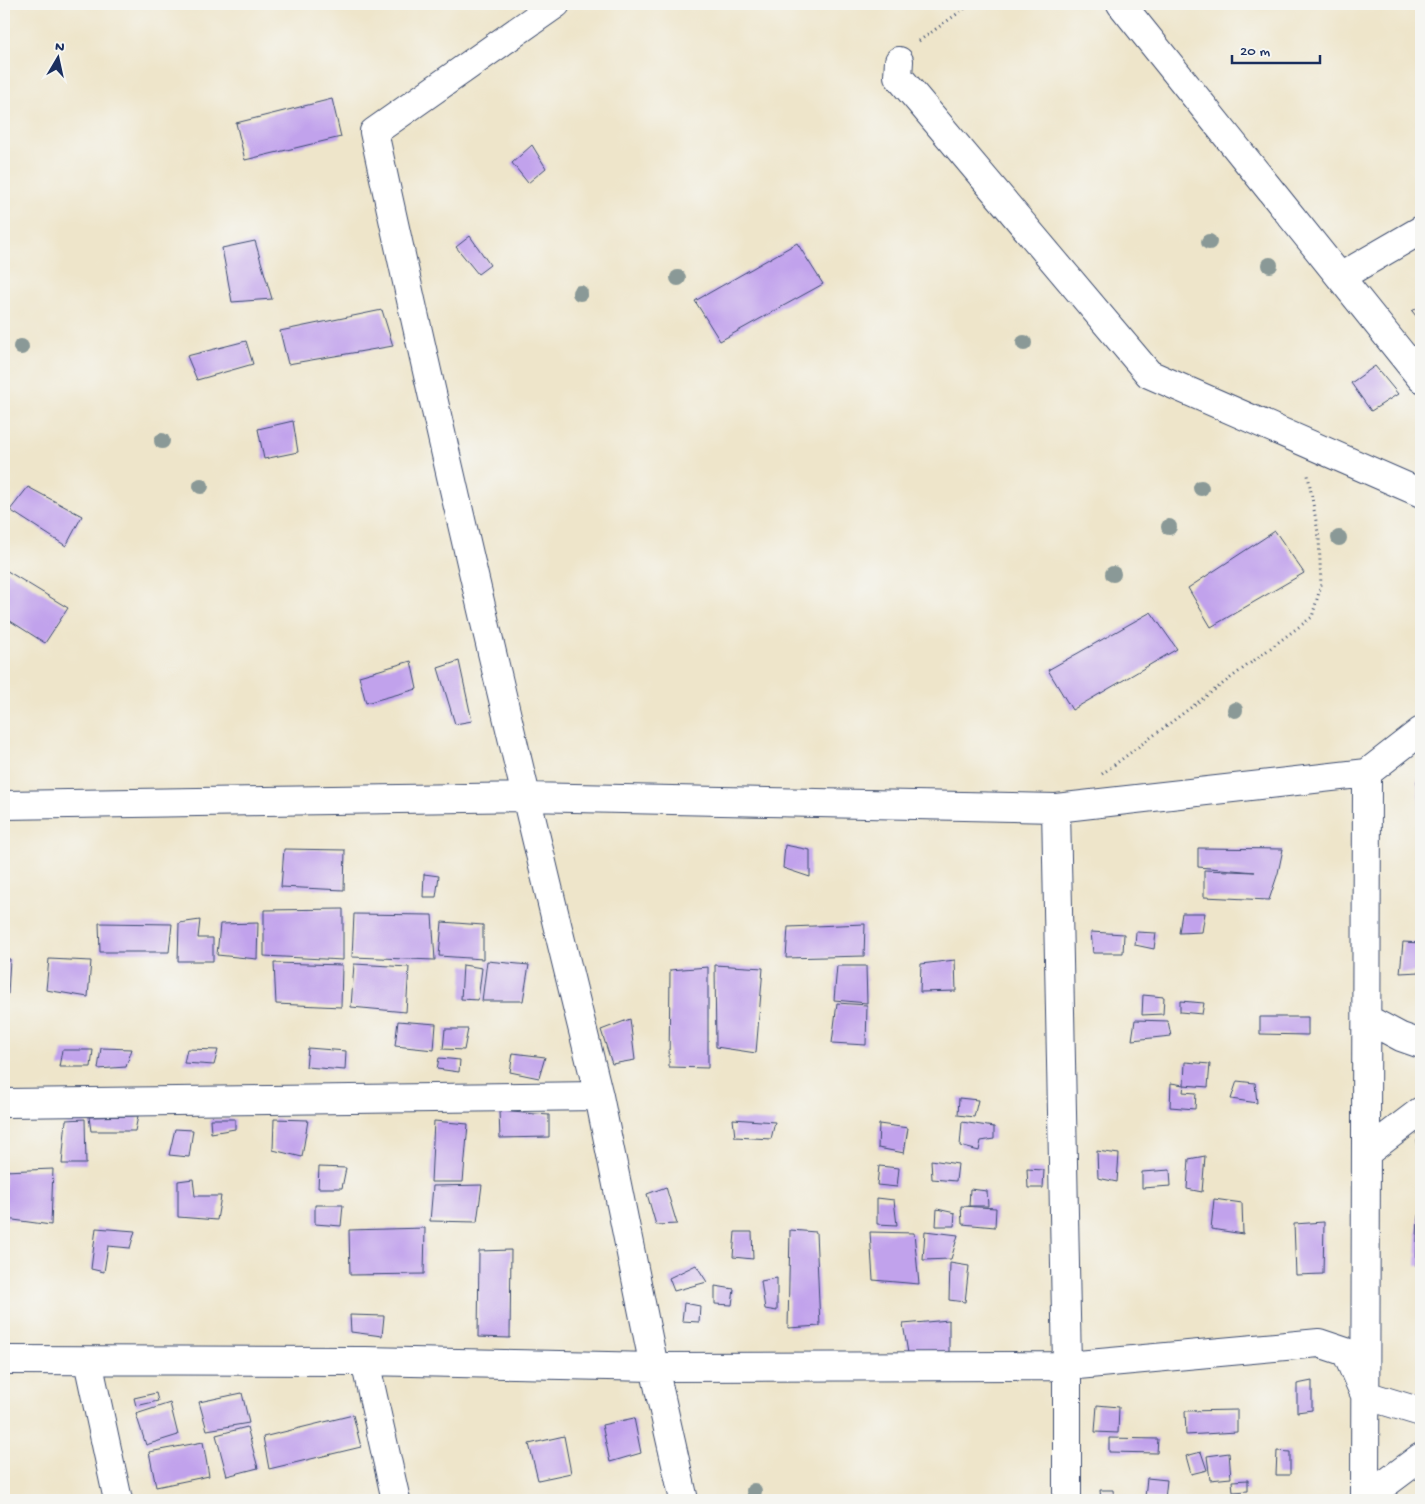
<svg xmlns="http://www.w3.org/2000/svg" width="1425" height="1504" font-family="'Gochi Hand',sans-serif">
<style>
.building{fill:#c1a2ec}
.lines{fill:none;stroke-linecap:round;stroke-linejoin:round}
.minor-casing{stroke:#3b4a6e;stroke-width:30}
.path{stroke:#3b4a6e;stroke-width:3;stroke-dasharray:1 4;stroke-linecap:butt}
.minor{stroke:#fff;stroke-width:28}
.tree{fill:#8a9997}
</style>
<rect width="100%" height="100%" fill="#f6f6f2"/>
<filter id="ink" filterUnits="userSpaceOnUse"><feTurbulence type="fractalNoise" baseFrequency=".02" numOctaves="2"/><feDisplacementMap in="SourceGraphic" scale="10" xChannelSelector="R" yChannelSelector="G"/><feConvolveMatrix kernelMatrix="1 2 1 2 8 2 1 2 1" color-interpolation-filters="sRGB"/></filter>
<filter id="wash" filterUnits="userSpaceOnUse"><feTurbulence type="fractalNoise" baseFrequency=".0096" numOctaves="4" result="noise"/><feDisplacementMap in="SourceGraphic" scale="20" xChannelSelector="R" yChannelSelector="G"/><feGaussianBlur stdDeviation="1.12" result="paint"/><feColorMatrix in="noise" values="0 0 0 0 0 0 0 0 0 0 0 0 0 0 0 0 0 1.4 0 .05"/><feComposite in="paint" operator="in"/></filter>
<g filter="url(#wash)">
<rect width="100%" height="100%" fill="#eee5ca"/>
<g id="blocks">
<!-- building -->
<path class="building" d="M332,99L341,137L245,160L236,123Z
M532,145L546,168L528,183L512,163Z
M470,236L490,265L478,274L456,247Z
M255,241L272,299L232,302L222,248Z
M797,243L823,284L720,341L695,301Z
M1421,306V322L1412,311Z
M382,310L393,346L288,364L280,331Z
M246,341L253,364L197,380L187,356Z
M1375,366L1398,394L1371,411L1351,383Z
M293,421L298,452L264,459L258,429Z
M28,487L82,516L66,546L10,510Z
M1275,531L1304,573L1211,627L1188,588Z
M4,569L68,608L45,643L4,617Z
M1151,612L1177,649L1072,710L1048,670Z
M411,661L417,689L366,703L359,676Z
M459,661L472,721L455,724L438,668Z
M1421,776V810H1420L1417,781Z
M785,845L810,850V877L783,868Z
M1198,848L1283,849L1278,873L1269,900L1204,897V870L1255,872L1198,867Z
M284,849L345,850L344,890L281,887Z
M424,874L439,876L436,897H423Z
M343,909V960L264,956V910Z
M1182,913H1205L1202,932L1179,933Z
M354,914L432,915L435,960L352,957Z
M200,920L198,938H213V961H178L179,923Z
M442,922L483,925V959L439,956Z
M99,923L172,924L169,952H100Z
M258,923L257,959L217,955L220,924Z
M865,924L864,956L786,958L788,927Z
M1091,932L1124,934L1123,953H1093Z
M1136,932L1156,933L1154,949L1135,945Z
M1403,942L1421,943L1420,972L1400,973Z
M4,959H10L8,994H4Z
M49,959L91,961L88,997L46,990Z
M955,960L956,991L920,992L921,964Z
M487,961L529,965L523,1001H482Z
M274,963L342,965L341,1007L276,1004Z
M354,964L409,967L406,1012L351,1007Z
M463,965L482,968L478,1000L461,999Z
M715,965L763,968L756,1053L716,1047Z
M837,966H866L867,1003L834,1000Z
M708,967V1068L669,1067L670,970Z
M1143,995L1164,997L1163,1014L1142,1015Z
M1180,1001L1204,1003L1202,1014L1180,1012Z
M837,1003L867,1005L866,1045L832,1043Z
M1260,1017H1308V1035L1260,1034Z
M630,1019L635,1060L612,1064L601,1030Z
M1135,1020L1168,1021L1171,1036L1132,1040Z
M398,1021L436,1024L434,1050L395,1046Z
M445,1029H468L464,1050L443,1049Z
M101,1048L132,1049L126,1067L98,1069Z
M308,1048L346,1051L345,1070L306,1067Z
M187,1049L218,1050L214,1065L184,1063Z
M62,1050H93L91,1067H59Z
M513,1053L545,1057L539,1078L510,1072Z
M439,1058L460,1060L459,1072L437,1069Z
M1185,1062L1210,1064L1208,1087L1184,1085Z
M1237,1081L1255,1083L1257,1103L1231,1099Z
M1171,1083L1184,1085L1183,1092L1196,1093L1195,1109L1170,1107Z
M959,1098L978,1100L974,1117L958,1115Z
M499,1111L549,1115V1137L500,1138Z
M138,1116L135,1131H91L89,1117Z
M85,1119L86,1164H62L66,1120Z
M210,1119H235V1129L211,1133Z
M274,1119L308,1120L302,1157L273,1150Z
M733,1119L775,1122L771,1139L735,1137Z
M434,1121L468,1124L463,1182H431Z
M962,1122L994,1127V1139L981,1141L979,1151L960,1146Z
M879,1124L908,1128L904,1153L878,1148Z
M175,1129L193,1130L189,1157L169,1155Z
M1421,1137V1158L1419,1160L1417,1140Z
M1097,1151L1119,1154L1117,1182L1098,1178Z
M1205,1156L1202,1192L1187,1189L1189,1159Z
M931,1160L958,1164L956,1181L932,1179Z
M879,1166L899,1168L897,1187L877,1185Z
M319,1167L346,1168L342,1188H318Z
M53,1169L51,1225L6,1219L4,1171Z
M1027,1169L1044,1170L1043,1188H1028Z
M1170,1170L1171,1186L1142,1188V1172Z
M193,1179L195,1196H221L217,1220L178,1217V1181Z
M482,1185L477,1222L430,1221L433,1186Z
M666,1187L677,1224L656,1225L647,1194Z
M970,1189L987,1191L988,1206H969Z
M877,1198L894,1200L897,1225L877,1224Z
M1214,1199L1242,1203L1243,1234L1211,1229Z
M315,1205H343L341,1226L315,1224Z
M961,1206L996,1208L995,1227L962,1224Z
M937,1209L955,1213L954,1226H936Z
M1418,1215H1421V1266H1416Z
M1324,1222L1323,1274L1296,1275L1294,1224Z
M96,1228L135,1231L130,1248L108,1246L104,1272L91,1269Z
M425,1228L424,1274L350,1275L349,1230Z
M790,1230L816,1232L820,1326L788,1328Z
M925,1231L958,1235L951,1259L923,1260Z
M735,1232H752L753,1259L733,1257Z
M870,1232L914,1233L919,1284L873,1280Z
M511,1250L510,1338L478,1337L479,1251Z
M950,1263L969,1266L965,1302L949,1300Z
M696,1265L707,1282L674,1291L669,1278Z
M777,1278V1311L765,1309L761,1281Z
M715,1286L734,1289L732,1305L715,1304Z
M684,1303L700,1306L699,1322L682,1321Z
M350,1315L384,1316L382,1336L351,1332Z
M949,1320V1353H908L903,1324Z
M1312,1381V1410L1297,1412V1384Z
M156,1393L158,1401L136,1406L134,1398Z
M242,1393L249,1423L207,1430L199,1402Z
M170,1403L178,1435L146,1445L136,1414Z
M1097,1405L1119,1407L1118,1433L1095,1432Z
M1237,1410V1432L1186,1435L1185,1411Z
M353,1415L361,1447L269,1469L263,1437Z
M634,1418L641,1453L610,1462L602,1425Z
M247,1427L258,1468L227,1476L216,1435Z
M564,1436L571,1473L538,1480L529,1444Z
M1109,1438L1158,1439L1157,1453L1109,1452Z
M203,1442L209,1476L156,1487L149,1452Z
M1277,1451L1290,1452V1475H1276Z
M1201,1452L1207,1470L1191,1474L1186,1456Z
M1229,1453L1231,1478L1210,1480L1207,1456Z
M1147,1478L1167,1480L1165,1499L1145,1497Z
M1248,1480V1491L1233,1492L1232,1481Z
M1100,1490H1113L1114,1500H1101Z"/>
</g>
</g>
<g filter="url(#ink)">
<use href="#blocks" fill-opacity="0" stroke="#3b4a6e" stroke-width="1"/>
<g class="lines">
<defs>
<path id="minor" d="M556,4L374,132C444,455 520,776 599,1096
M1121,4L1421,378
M899,61L898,76L1149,374L1421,493
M1340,277L1421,230
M4,805L525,797L1056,808L1367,773L1421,731
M1056,808L1067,1366V1500
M1367,1019L1401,1037L1421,1044
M4,1103L599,1096L654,1367L684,1500
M1366,1153L1421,1111
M4,1360L365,1361L654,1367L1067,1366L1319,1343L1346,1352L1365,1395L1421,1412
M88,1361L118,1500
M365,1361L396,1500
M1365,1499L1421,1457
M1365,1500L1367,773"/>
</defs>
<!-- minor casing -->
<use href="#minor" class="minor-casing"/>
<!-- path -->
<path class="path" d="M919,41L971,4
M1102,774L1312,617L1321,585L1319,538L1308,475"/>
<!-- minor -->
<use href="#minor" class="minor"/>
</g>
<!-- trees -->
<g class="tree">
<circle cx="1209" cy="242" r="8"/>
<circle cx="1270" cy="265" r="8"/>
<circle cx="678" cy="278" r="8"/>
<circle cx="580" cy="293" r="8"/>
<circle cx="1024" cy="343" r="8"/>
<circle cx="21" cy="347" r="8"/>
<circle cx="162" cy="441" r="8"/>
<circle cx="201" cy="486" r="8"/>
<circle cx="1201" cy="488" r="8"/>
<circle cx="1169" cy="527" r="8"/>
<circle cx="1339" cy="538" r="8"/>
<circle cx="1113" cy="574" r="8"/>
<circle cx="1235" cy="710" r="8"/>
<circle cx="754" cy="1491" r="8"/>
</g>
</g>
<!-- margin -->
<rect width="1425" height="1504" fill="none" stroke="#f6f6f2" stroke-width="20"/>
<!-- north arrow -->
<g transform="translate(58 58) rotate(9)" stroke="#f6f6f2" stroke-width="4" paint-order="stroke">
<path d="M0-4L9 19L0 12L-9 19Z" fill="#1b2f5e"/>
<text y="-8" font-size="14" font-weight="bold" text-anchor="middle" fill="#1b2f5e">N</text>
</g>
<!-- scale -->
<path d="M1232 55v8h88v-8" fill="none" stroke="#1b2f5e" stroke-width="2.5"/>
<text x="1240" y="55" font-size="15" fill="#1b2f5e" stroke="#f6f6f2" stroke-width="4" paint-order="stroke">20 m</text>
</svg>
